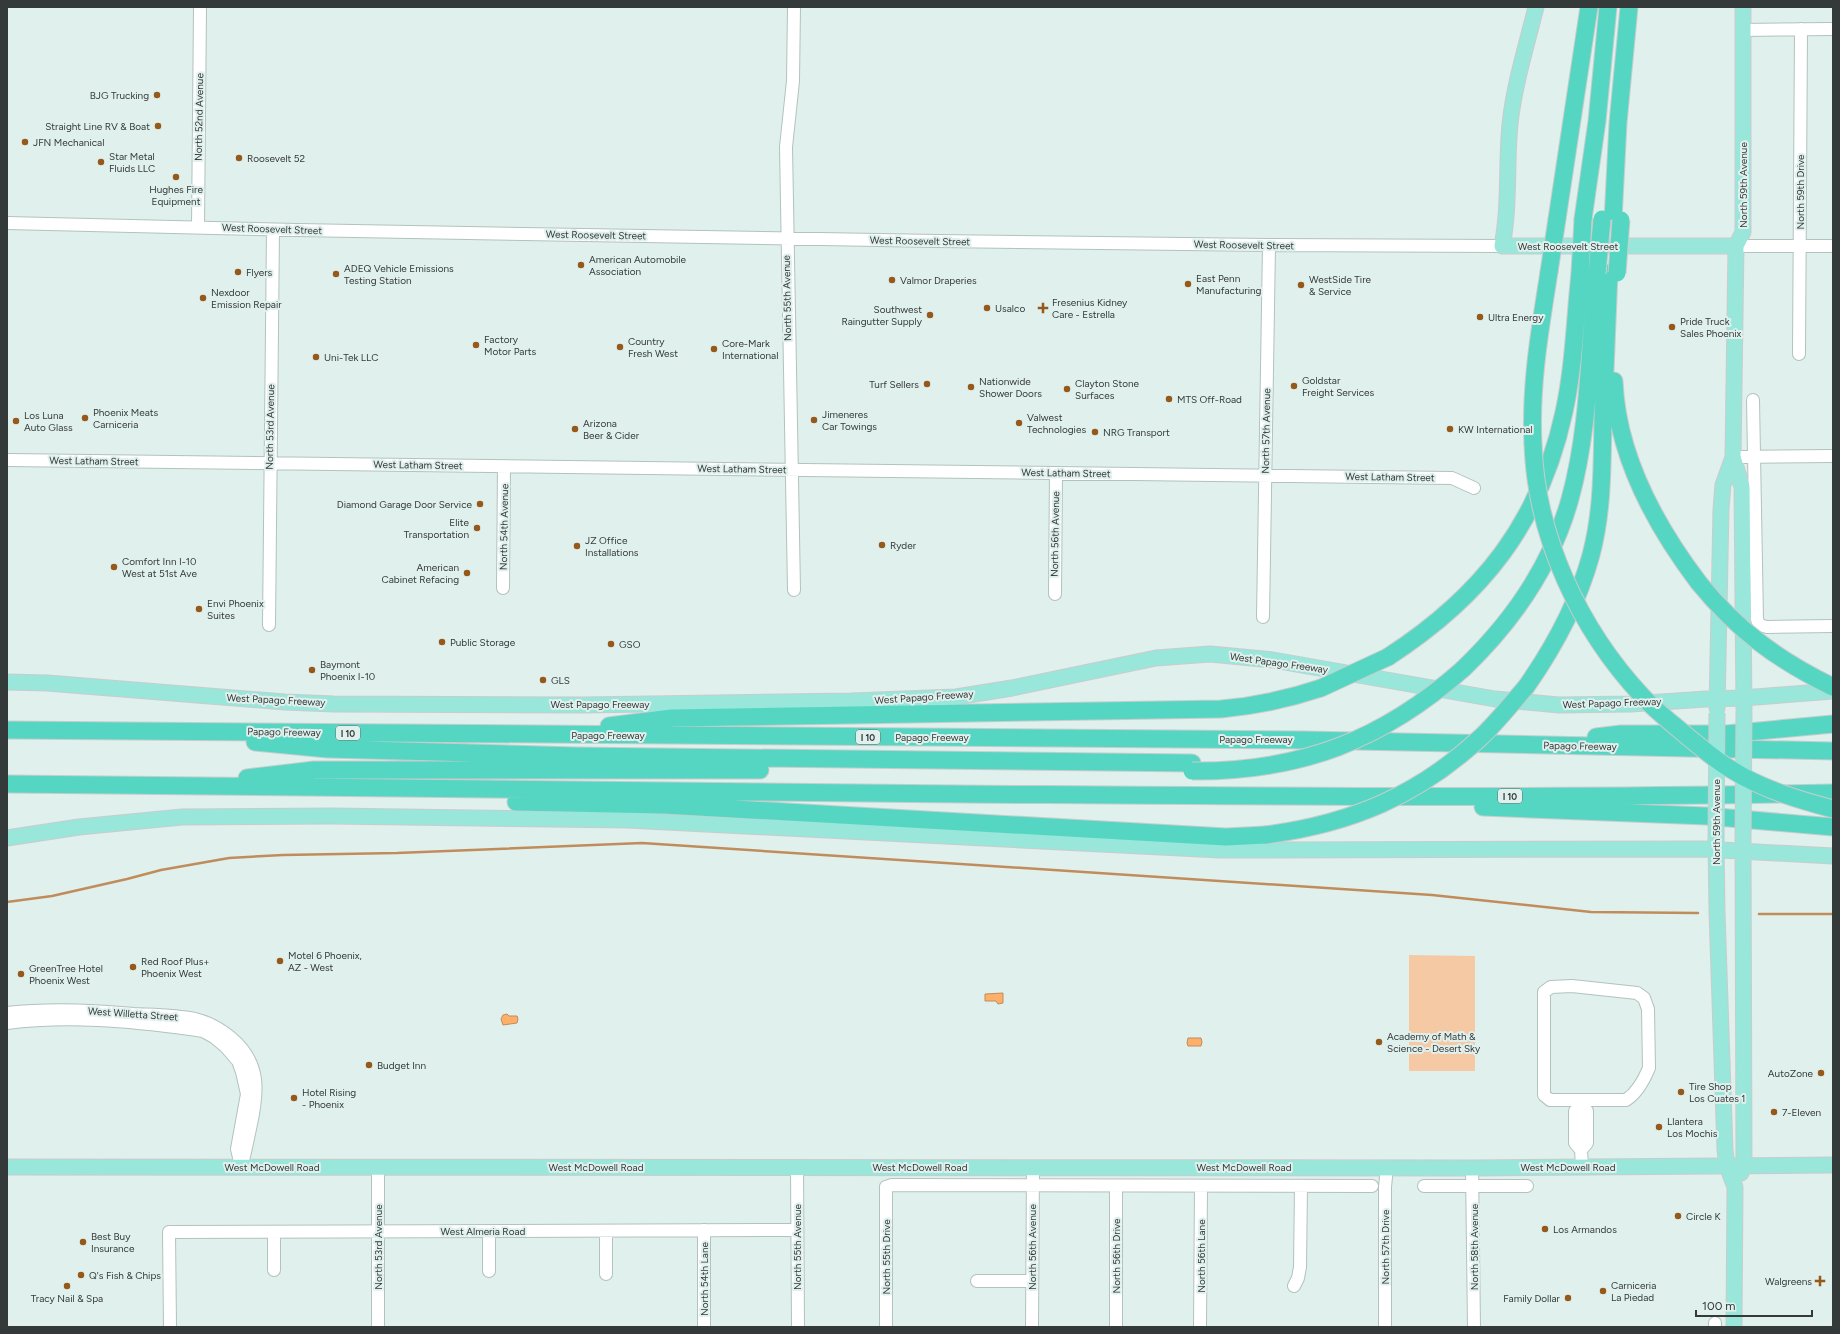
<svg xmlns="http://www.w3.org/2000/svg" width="1840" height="1334" font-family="Figtree,sans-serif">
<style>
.green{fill:#f6c9a5}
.water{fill:#feaf6a;stroke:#c18c5b}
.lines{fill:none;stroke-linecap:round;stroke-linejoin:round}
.stream{stroke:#c18c5b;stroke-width:2.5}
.minor-casing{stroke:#b2c2be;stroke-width:14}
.major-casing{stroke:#cacccc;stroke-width:17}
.highway-casing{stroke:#cacccc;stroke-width:19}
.minor{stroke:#fff;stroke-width:12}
.major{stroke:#99e6da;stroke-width:15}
.highway{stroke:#55d6c2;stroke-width:17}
.major-bridge-casing{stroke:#cacccc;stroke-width:17;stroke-linecap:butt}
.highway-bridge-casing{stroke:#cacccc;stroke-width:19;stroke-linecap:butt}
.major-bridge{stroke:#99e6da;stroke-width:15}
.highway-bridge{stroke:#55d6c2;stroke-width:17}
.poi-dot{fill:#96591c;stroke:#e0f0ed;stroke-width:1.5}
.labels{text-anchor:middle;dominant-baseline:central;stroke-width:4;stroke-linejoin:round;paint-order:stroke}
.shield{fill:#e0f0ed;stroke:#68716f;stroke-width:1}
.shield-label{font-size:9px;font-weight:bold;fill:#343a39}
.poi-label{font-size:10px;fill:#343a39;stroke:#e0f0ed;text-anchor:start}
.street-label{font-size:10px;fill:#343a39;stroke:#e0f0ed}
</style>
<rect width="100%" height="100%" fill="#e0f0ed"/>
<!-- green -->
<path class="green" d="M1409,955L1475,956V1071H1409Z"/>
<!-- water -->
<path class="water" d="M1003,993V1003L998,1004L996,1001H985V994Z
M507,1014L509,1016H517L518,1019L517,1023L503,1025L501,1019L503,1015Z
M1188,1038H1201L1202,1042L1201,1046H1188L1187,1043Z"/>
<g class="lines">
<!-- stream -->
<path class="stream" d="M7,902L52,896L127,879L161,870L229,858L283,855L397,853L642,843L1432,895L1591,912L1698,913
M1759,914H1833"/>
<defs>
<path id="minor" d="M1742,30L1833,29
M7,223L297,230L937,241L1269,245L1502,246
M198,227L200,7
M1736,246H1833
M1799,354L1801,29
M1753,400L1757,619L1759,625L1767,627L1833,626
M1733,457L1833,456
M7,460L1452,478L1474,488
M503,588L504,466
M794,590L786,147L793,81L794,7
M1055,594L1056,473
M1263,617L1269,245
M269,625L273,230
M7,1013C50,1008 92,1010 134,1014C154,1015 175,1015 195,1019C208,1022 220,1029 230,1037C262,1063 258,1093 250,1129C247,1142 245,1154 241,1167
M7,1023C67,1015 130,1021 190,1029L203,1031L214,1037L225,1046L238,1061L242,1072L247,1094L237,1149L241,1166
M1580,1100H1626C1637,1093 1644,1080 1649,1068L1648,1009L1644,998L1637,993L1572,986L1551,987L1544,992V1095L1550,1100H1580V1106L1575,1111V1143L1581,1150
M1580,1106L1587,1111V1143L1581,1150L1582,1167
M378,1167V1327
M797,1167L798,1327
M1472,1168L1474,1327
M1116,1186V1327
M1424,1186H1527
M274,1232V1270
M489,1271V1231
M606,1274V1231
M977,1281H1032
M1294,1286L1298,1278L1300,1267L1301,1186
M170,1327L169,1232L796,1230
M704,1327V1230
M886,1327V1187L892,1185L1372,1186
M1032,1327L1033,1167
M1200,1327L1201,1186
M1385,1327V1187L1387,1167
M1715,1327V1323"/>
<path id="major" d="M1536,7C1527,44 1514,85 1510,124C1506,164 1510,206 1502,246H1736
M1733,457L1742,487L1744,709
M7,682L47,683L285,702L334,704L583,705L851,701L956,697L1012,688L1156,658L1210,654L1273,660L1495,699L1559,705L1631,704L1706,699L1743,698L1833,691
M1717,708L1721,509L1723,485L1733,457L1736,246L1743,232V7
M7,838L79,827L182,817L332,816L627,820L1220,850L1703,849L1833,856
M1716,842L1717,912L1725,1150L1727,1166L1735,1187L1734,1327
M7,1167L1472,1168L1833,1165
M1741,1173L1744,1165L1743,842"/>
<path id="highway" d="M1557,219L1589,7
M1583,219L1597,121L1608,7
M1613,220L1618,123L1629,7
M1614,381C1617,456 1655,525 1699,583
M1533,444C1530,386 1540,329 1549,272
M1388,657C1482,596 1540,523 1564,412C1574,367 1575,319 1580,273
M1463,669C1512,622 1552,564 1570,499C1590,427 1589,347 1597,273
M1526,687C1554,647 1578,603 1591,555C1603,510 1602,464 1603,419C1605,370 1607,322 1609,273
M609,726L672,718L1221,709C1256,706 1288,699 1321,688
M7,730L1305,740L1833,751
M1596,737L1621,734H1726L1833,724
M255,742L328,749L577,756L1192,763
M247,778L314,770H760
M7,784C325,788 643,791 961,794C1252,796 1542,799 1833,793
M516,802L664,805L1226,837L1265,835
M1483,807L1706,816L1833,827"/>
</defs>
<!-- minor casing -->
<use href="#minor" class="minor-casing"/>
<!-- major casing -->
<use href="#major" class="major-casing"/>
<!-- highway casing -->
<use href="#highway" class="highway-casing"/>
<!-- minor -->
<use href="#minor" class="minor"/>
<!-- major -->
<use href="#major" class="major"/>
<!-- highway -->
<use href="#highway" class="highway"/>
<defs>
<path id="major-bridge" d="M1716,841L1717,713
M1743,841L1744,711"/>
<path id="highway-bridge" d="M1549,272L1557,219
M1580,273L1583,219
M1597,273L1602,219
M1617,273L1621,220
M1533,444C1536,537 1580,630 1643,697C1657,712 1673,724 1688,737C1702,748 1716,761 1732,770C1762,789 1799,800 1833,809
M1699,583C1738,631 1778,660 1833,687
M1321,688L1388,657
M1192,771C1300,772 1383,740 1463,669
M1265,835C1350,824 1418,796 1481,737C1497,722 1511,704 1526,687"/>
</defs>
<!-- major-bridge casing -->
<use href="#major-bridge" class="major-bridge-casing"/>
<!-- highway-bridge casing -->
<use href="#highway-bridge" class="highway-bridge-casing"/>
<!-- major-bridge -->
<use href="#major-bridge" class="major-bridge"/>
<!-- highway-bridge -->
<use href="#highway-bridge" class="highway-bridge"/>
</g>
<!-- markers -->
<g class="poi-dot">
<circle cx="157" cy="95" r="4"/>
<circle cx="158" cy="126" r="4"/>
<circle cx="25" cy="142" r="4"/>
<circle cx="239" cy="158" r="4"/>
<circle cx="101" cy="162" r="4"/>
<circle cx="176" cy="177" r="4"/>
<circle cx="581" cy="265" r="4"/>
<circle cx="238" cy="272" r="4"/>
<circle cx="336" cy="274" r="4"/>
<circle cx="892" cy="280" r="4"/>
<circle cx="1188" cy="284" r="4"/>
<circle cx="1301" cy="285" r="4"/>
<circle cx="203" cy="298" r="4"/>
<circle cx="987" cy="308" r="4"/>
<path d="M1041 302h4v4h4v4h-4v4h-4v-4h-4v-4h4z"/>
<circle cx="930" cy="315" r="4"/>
<circle cx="1480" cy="317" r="4"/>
<circle cx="1672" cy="327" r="4"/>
<circle cx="476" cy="345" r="4"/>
<circle cx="620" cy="347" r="4"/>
<circle cx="714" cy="349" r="4"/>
<circle cx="316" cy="357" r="4"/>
<circle cx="927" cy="384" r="4"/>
<circle cx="1294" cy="386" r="4"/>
<circle cx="971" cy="387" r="4"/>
<circle cx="1067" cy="389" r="4"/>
<circle cx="1169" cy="399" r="4"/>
<circle cx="85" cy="418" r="4"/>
<circle cx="814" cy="420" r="4"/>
<circle cx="16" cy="421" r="4"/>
<circle cx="1019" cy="423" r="4"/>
<circle cx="575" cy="429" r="4"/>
<circle cx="1450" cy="429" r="4"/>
<circle cx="1095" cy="432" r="4"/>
<circle cx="480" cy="504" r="4"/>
<circle cx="477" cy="528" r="4"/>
<circle cx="882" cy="545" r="4"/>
<circle cx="577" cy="546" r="4"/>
<circle cx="114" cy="567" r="4"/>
<circle cx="467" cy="573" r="4"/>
<circle cx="199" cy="609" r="4"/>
<circle cx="442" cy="642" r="4"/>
<circle cx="611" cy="644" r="4"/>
<circle cx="312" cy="670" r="4"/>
<circle cx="543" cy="680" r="4"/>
<circle cx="280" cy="961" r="4"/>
<circle cx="133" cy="967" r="4"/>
<circle cx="21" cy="974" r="4"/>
<circle cx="1379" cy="1042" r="4"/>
<circle cx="369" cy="1065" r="4"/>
<circle cx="1821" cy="1073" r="4"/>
<circle cx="1681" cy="1092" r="4"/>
<circle cx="294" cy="1098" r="4"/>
<circle cx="1774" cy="1112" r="4"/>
<circle cx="1659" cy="1127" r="4"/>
<circle cx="1678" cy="1216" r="4"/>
<circle cx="1545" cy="1229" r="4"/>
<circle cx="83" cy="1242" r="4"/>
<circle cx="81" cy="1275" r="4"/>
<path d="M1818 1275h4v4h4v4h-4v4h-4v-4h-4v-4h4z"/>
<circle cx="67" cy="1286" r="4"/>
<circle cx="1603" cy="1291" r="4"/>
<circle cx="1568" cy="1298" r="4"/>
</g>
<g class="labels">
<!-- shield labels -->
<g class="shield">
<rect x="336" y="726" width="24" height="14" rx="3"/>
<rect x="856" y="730" width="24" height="14" rx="3"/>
<rect x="1498" y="789" width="24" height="14" rx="3"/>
</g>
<g class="shield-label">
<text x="348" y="733">I 10</text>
<text x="868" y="737">I 10</text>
<text x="1510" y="796">I 10</text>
</g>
<!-- poi labels -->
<g class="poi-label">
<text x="149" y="95" text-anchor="end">BJG Trucking</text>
<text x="150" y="126" text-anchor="end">Straight Line RV &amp; Boat</text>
<text x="33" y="142">JFN Mechanical</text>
<text x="109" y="156">Star Metal<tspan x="109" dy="12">Fluids LLC</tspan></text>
<text x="247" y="158">Roosevelt 52</text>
<text x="176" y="189" text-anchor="middle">Hughes Fire<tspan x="176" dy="12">Equipment</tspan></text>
<text x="589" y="259">American Automobile<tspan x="589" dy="12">Association</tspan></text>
<text x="344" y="268">ADEQ Vehicle Emissions<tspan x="344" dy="12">Testing Station</tspan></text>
<text x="246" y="272">Flyers</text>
<text x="1196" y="278">East Penn<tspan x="1196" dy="12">Manufacturing</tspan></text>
<text x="1309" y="279">WestSide Tire<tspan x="1309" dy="12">&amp; Service</tspan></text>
<text x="900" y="280">Valmor Draperies</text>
<text x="211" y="292">Nexdoor<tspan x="211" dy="12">Emission Repair</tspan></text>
<text x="1052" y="302">Fresenius Kidney<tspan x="1052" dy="12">Care - Estrella</tspan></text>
<text x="995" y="308">Usalco</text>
<text x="922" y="309" text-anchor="end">Southwest<tspan x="922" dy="12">Raingutter Supply</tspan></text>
<text x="1488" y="317">Ultra Energy</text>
<text x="1680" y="321">Pride Truck<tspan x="1680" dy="12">Sales Phoenix</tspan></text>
<text x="484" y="339">Factory<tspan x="484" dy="12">Motor Parts</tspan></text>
<text x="628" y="341">Country<tspan x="628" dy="12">Fresh West</tspan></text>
<text x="722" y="343">Core-Mark<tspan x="722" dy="12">International</tspan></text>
<text x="324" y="357">Uni-Tek LLC</text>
<text x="1302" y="380">Goldstar<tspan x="1302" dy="12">Freight Services</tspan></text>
<text x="979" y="381">Nationwide<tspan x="979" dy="12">Shower Doors</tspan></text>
<text x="1075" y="383">Clayton Stone<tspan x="1075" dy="12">Surfaces</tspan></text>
<text x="919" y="384" text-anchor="end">Turf Sellers</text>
<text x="1177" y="399">MTS Off-Road</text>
<text x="93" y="412">Phoenix Meats<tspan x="93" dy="12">Carniceria</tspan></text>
<text x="822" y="414">Jimeneres<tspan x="822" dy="12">Car Towings</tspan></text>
<text x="24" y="415">Los Luna<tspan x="24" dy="12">Auto Glass</tspan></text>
<text x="1027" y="417">Valwest<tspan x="1027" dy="12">Technologies</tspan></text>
<text x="583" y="423">Arizona<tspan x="583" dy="12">Beer &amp; Cider</tspan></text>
<text x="1458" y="429">KW International</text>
<text x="1103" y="432">NRG Transport</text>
<text x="472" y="504" text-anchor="end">Diamond Garage Door Service</text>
<text x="469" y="522" text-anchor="end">Elite<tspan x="469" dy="12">Transportation</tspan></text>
<text x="585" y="540">JZ Office<tspan x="585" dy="12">Installations</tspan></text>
<text x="890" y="545">Ryder</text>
<text x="122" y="561">Comfort Inn I-10<tspan x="122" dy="12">West at 51st Ave</tspan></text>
<text x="459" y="567" text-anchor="end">American<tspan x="459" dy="12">Cabinet Refacing</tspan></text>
<text x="207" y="603">Envi Phoenix<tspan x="207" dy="12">Suites</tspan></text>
<text x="450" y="642">Public Storage</text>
<text x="619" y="644">GSO</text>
<text x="320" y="664">Baymont<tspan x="320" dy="12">Phoenix I-10</tspan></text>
<text x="551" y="680">GLS</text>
<text x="288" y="955">Motel 6 Phoenix,<tspan x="288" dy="12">AZ - West</tspan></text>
<text x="141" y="961">Red Roof Plus+<tspan x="141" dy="12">Phoenix West</tspan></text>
<text x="29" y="968">GreenTree Hotel<tspan x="29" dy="12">Phoenix West</tspan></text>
<text x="1387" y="1036">Academy of Math &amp;<tspan x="1387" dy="12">Science - Desert Sky</tspan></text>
<text x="377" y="1065">Budget Inn</text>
<text x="1813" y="1073" text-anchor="end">AutoZone</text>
<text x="1689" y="1086">Tire Shop<tspan x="1689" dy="12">Los Cuates 1</tspan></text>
<text x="302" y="1092">Hotel Rising<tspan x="302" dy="12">- Phoenix</tspan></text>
<text x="1782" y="1112">7-Eleven</text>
<text x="1667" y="1121">Llantera<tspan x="1667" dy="12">Los Mochis</tspan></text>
<text x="1686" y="1216">Circle K</text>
<text x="1553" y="1229">Los Armandos</text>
<text x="91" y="1236">Best Buy<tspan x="91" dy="12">Insurance</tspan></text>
<text x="89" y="1275">Q's Fish &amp; Chips</text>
<text x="1812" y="1281" text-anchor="end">Walgreens</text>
<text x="1611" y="1285">Carniceria<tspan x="1611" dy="12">La Piedad</tspan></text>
<text x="67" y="1298" text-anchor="middle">Tracy Nail &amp; Spa</text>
<text x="1560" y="1298" text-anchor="end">Family Dollar</text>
</g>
<!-- street labels -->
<g class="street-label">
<text transform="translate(199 117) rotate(-89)">North 52nd Avenue</text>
<text transform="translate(1743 185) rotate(-90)">North 59th Avenue</text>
<text transform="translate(1800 192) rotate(-90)">North 59th Drive</text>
<text transform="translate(272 229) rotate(2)">West Roosevelt Street</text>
<text transform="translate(596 235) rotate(1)">West Roosevelt Street</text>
<text transform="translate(920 241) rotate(1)">West Roosevelt Street</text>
<text transform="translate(1244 245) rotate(1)">West Roosevelt Street</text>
<text x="1568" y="246">West Roosevelt Street</text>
<text transform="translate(787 298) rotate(-91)">North 55th Avenue</text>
<text transform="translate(270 427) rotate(-89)">North 53rd Avenue</text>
<text transform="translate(1266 431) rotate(-89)">North 57th Avenue</text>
<text transform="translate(94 461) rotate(1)">West Latham Street</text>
<text transform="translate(418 465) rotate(1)">West Latham Street</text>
<text transform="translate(742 469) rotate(1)">West Latham Street</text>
<text transform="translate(1066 473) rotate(1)">West Latham Street</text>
<text transform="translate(1390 477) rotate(1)">West Latham Street</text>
<text transform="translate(504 527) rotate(-89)">North 54th Avenue</text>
<text transform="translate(1055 534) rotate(-89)">North 56th Avenue</text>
<text transform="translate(1279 663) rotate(8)">West Papago Freeway</text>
<text transform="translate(924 697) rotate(-4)">West Papago Freeway</text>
<text transform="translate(276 700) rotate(3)">West Papago Freeway</text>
<text transform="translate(1612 703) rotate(-2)">West Papago Freeway</text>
<text x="600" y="704">West Papago Freeway</text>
<text transform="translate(284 732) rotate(1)">Papago Freeway</text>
<text x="608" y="735">Papago Freeway</text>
<text x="932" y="737">Papago Freeway</text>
<text x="1256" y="739">Papago Freeway</text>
<text transform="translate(1580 746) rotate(1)">Papago Freeway</text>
<text transform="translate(1716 822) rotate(-90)">North 59th Avenue</text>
<text transform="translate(133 1014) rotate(4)">West Willetta Street</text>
<text x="272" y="1167">West McDowell Road</text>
<text x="596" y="1167">West McDowell Road</text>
<text x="920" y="1167">West McDowell Road</text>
<text x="1244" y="1167">West McDowell Road</text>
<text x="1568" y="1167">West McDowell Road</text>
<text x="483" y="1231">West Almeria Road</text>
<text transform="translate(378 1247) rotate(-90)">North 53rd Avenue</text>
<text transform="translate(797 1247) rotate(-90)">North 55th Avenue</text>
<text transform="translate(1032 1247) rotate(-90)">North 56th Avenue</text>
<text transform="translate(1385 1247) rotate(-90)">North 57th Drive</text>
<text transform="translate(1474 1247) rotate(-90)">North 58th Avenue</text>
<text transform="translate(1116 1256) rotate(-90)">North 56th Drive</text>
<text transform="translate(1201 1256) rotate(-90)">North 56th Lane</text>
<text transform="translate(886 1257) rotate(-90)">North 55th Drive</text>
<text transform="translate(704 1279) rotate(-90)">North 54th Lane</text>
</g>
</g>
<!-- border -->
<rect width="1840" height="1334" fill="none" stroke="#343a39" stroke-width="16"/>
<!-- scale -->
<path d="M1696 1310v6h116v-6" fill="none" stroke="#343a39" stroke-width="2"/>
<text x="1702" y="1310" font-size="12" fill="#343a39" stroke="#e0f0ed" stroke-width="3" paint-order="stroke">100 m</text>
</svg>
